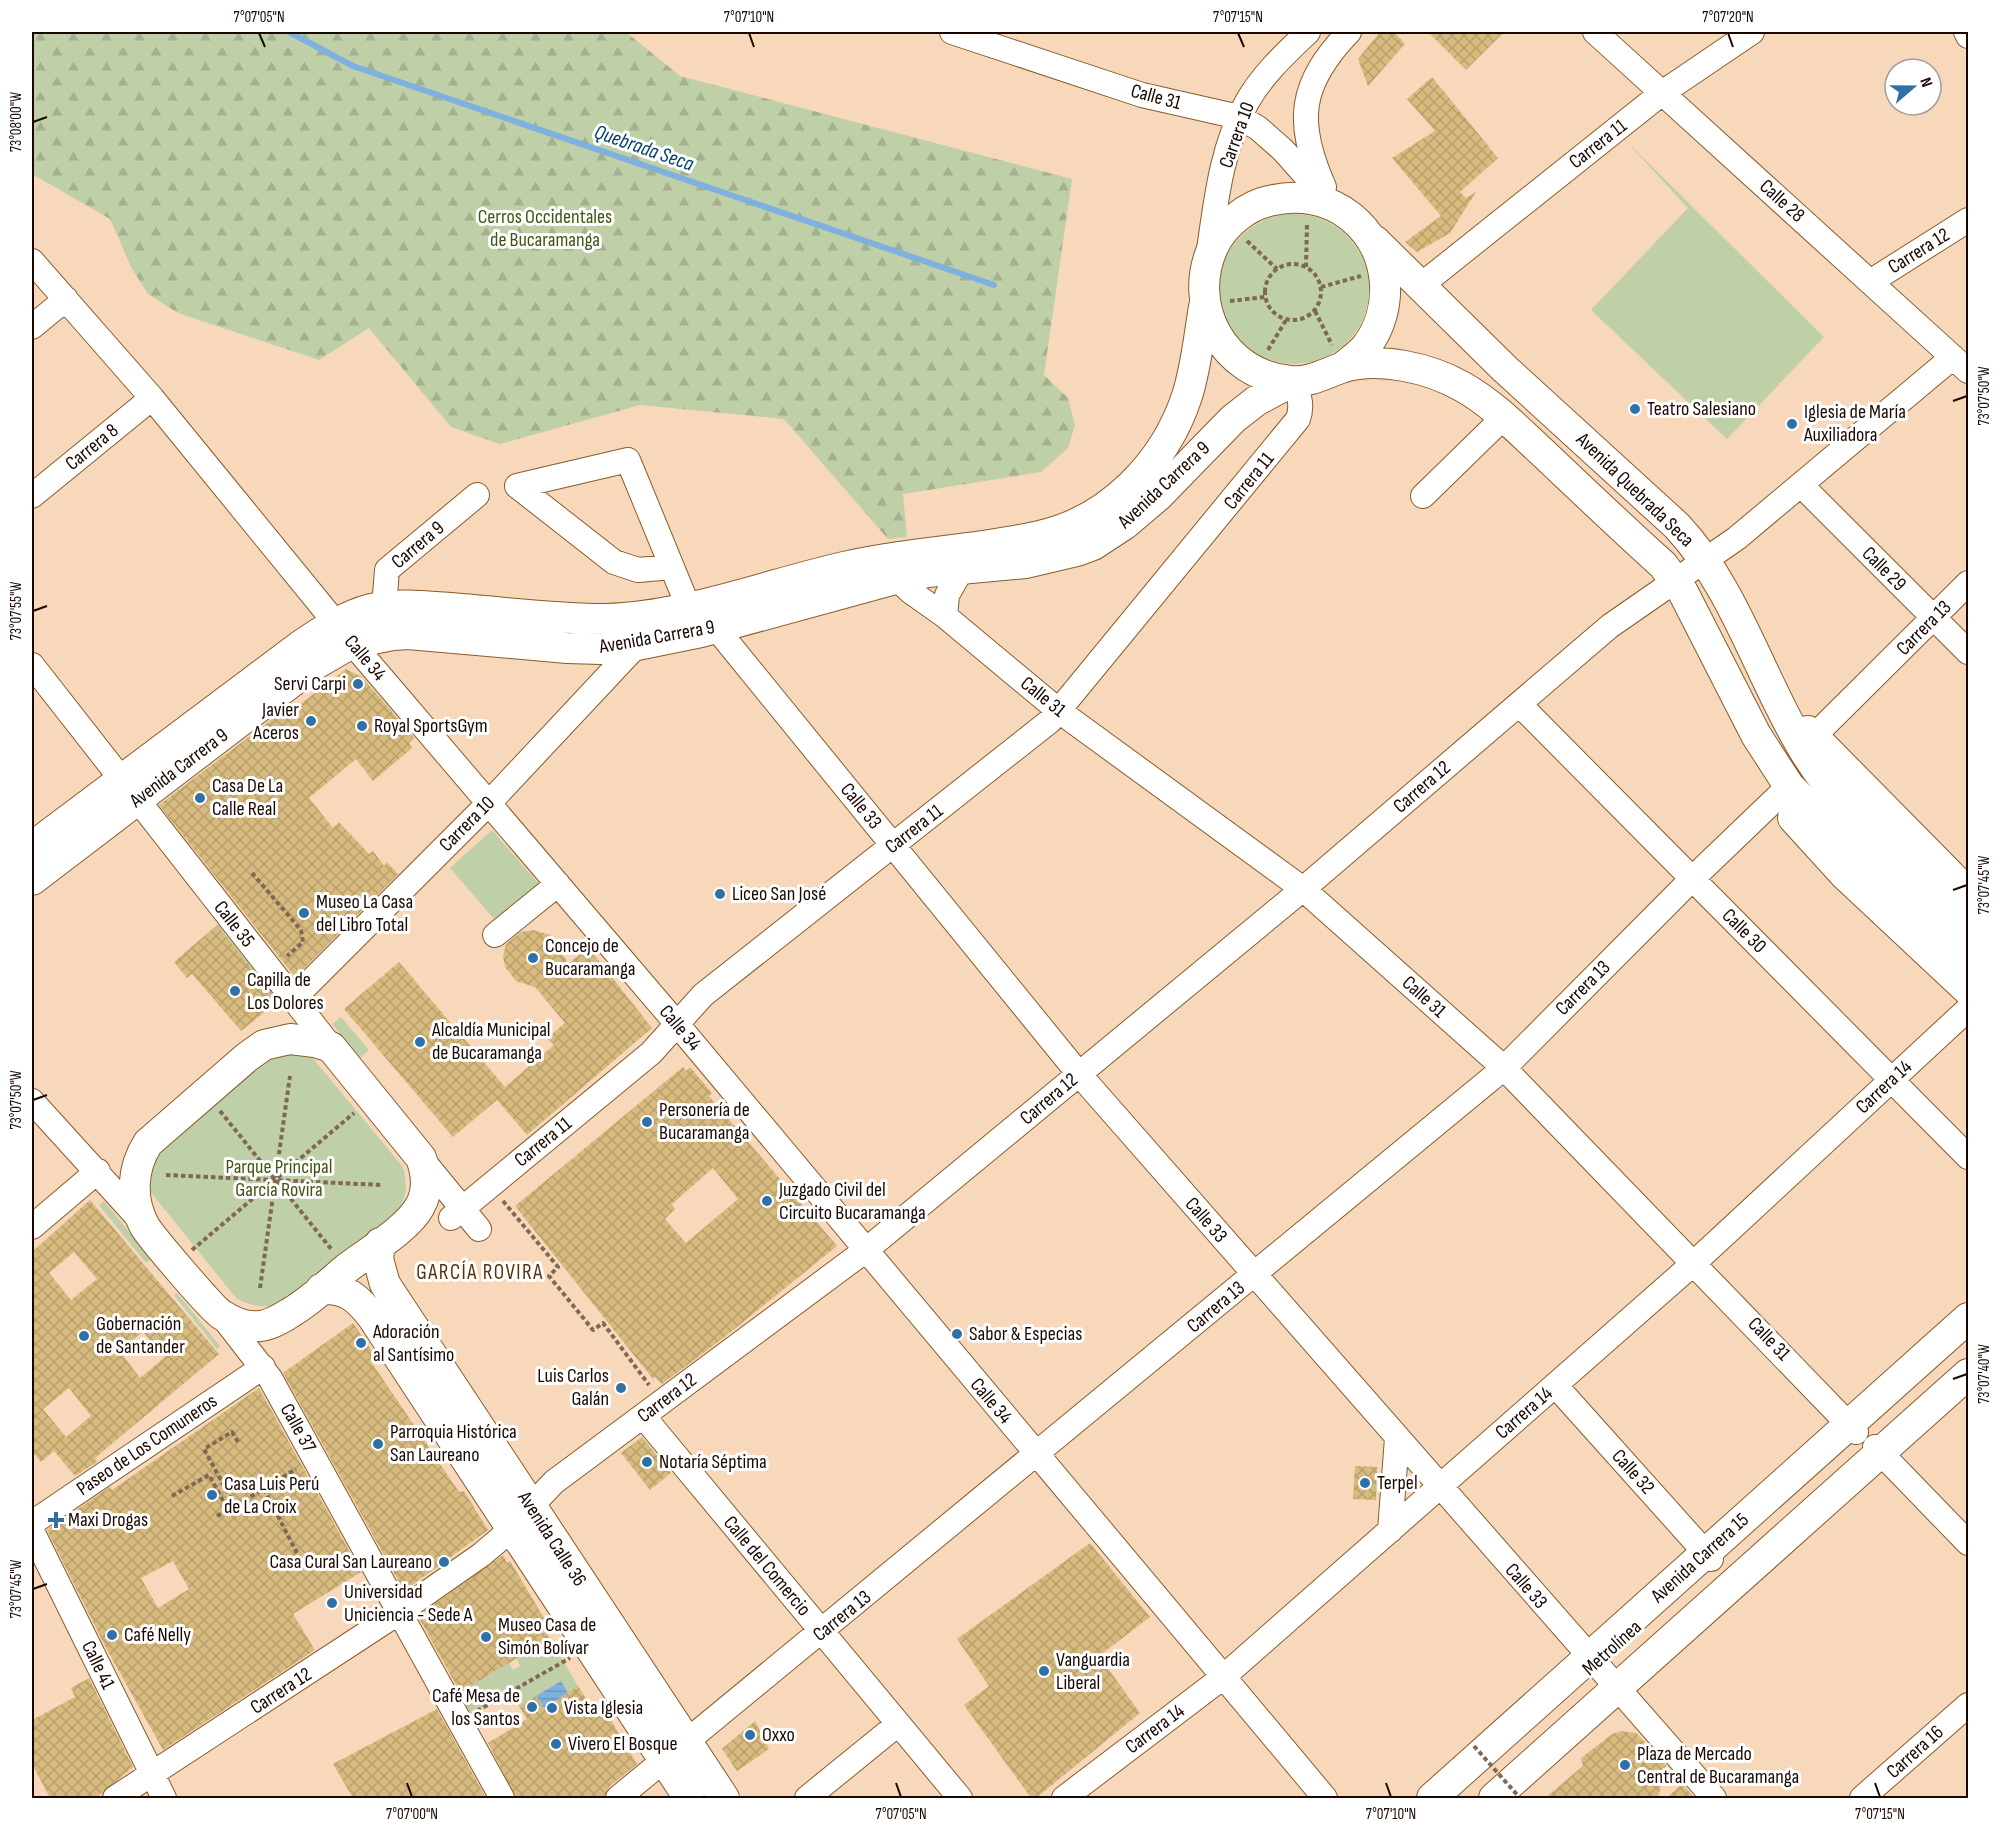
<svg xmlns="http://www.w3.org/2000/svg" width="2000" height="1830" font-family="'Sofia Sans Condensed',sans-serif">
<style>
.green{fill:#bfcfa8}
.forest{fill:url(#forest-firs)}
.cemetery{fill:url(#cemetery-stones)}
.water{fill:url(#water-rules)}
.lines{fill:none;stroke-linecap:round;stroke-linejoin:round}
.stream{stroke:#7eb1de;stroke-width:6}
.building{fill:url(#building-cross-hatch);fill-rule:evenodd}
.minor-casing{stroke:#895b29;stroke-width:26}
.major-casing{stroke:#895b29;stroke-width:32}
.path{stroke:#806856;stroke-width:4;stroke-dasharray:4.5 3;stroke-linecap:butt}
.minor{stroke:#fff;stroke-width:24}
.major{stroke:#fff;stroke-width:30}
.path-bridge{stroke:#806856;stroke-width:4;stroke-dasharray:4.5 3;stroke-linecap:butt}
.ticks{fill:none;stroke:#1a0800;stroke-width:2}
.poi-dot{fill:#2e71a7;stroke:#fff;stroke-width:2}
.labels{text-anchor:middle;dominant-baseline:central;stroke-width:6;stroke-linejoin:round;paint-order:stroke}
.street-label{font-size:20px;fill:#1a0800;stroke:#fff}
.park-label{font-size:20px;fill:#3f5313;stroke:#fff}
.poi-label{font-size:20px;fill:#1a0800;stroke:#fff;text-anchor:start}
.water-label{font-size:21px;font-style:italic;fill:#03426c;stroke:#fff}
.neighbourhood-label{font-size:21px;letter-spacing:1.5px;fill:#54330b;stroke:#fff}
.neatline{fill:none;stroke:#1a0800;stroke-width:2}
.ticks-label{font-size:15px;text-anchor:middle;fill:#1a0800}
</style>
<defs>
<pattern id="forest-firs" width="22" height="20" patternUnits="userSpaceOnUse" patternTransform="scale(1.5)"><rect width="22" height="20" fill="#bfcfa8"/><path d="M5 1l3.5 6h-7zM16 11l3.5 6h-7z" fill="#a4b08f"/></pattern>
<pattern id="cemetery-stones" width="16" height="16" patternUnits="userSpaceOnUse" patternTransform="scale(1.5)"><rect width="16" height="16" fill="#bfcfa8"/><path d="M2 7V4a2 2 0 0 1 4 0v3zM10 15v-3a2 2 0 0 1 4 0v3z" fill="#a4b08f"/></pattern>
<pattern id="water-rules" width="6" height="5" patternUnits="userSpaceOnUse" patternTransform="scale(1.5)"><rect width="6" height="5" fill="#7eb1de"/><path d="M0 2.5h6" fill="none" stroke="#6c97bd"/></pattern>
<pattern id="building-cross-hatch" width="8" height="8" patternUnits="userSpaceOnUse" patternTransform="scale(1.5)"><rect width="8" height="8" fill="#d7bb7e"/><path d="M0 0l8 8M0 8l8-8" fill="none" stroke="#b89f6b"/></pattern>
</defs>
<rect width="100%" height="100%" fill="#f7d8ba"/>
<!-- green -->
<path class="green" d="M1625,140L1824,337L1727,439L1591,310L1688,208Z
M1219 289a75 75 0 1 1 150 0a75 75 0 1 1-150 0Z
M492,830L539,884L495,920L450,868Z
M341,1017L369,1050L360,1058L332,1024Z
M280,1052L311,1056L403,1167C408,1188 407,1198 394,1216L284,1303C265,1308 254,1308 236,1298L149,1190L147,1161L264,1057Z
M104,1201L151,1259L146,1263L99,1205Z
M177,1293L220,1346L217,1349L174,1295Z
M550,1639L578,1686L568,1693L561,1681L519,1706L514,1696L496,1706L493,1702L469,1716L457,1694L509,1663L513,1670L520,1666L517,1659Z"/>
<!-- forest -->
<path class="forest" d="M32,32H626L680,76L1072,179L1044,375L1068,398L1075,425L1068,448L1041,472L903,494L907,537L888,539L784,419L640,405L500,444L451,427L369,328L319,360L178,313L148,294L132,269L110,219L32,174Z"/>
<!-- cemetery -->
<path class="cemetery" d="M220,923L279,1000L275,1003L215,927Z"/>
<!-- water -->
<path class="water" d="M561,1681L568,1693L544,1708L536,1696Z"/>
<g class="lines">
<!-- stream -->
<path class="stream" d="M289,32L353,66L994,285"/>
</g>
<!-- building -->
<path class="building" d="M1380,32H1394L1405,44L1368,86L1358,59Z
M1428,32H1504L1466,70Z
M1432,77L1498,158L1460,192L1466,198L1476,192L1450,233L1417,252L1405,242L1441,216L1392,158L1435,131L1407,99Z
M346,669L362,677L399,720L414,738L409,743L412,748L373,781L356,759L309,798L333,828L339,822L369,854L373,851L384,866L387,862L398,874L295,977L159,805L279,714L292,707L294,709Z
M217,925L277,1002L241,1031L192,974L187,978L174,962Z
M533,930L550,935L557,943L568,964L588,947L652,1028L527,1135L497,1100L453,1137L344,1009L399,962L505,1087L554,1045L547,1038L565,1023L535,987L516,981L505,967L503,956L506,944L521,932Z
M683,1067L686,1071L690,1067L712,1093L709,1096L837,1246L722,1339L662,1384L655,1377L653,1379L515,1206ZM713,1168L738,1199L686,1243L665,1219L675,1209L672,1204Z
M90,1200L219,1354L95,1458L97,1462L75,1476L54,1451L41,1462L32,1451V1252ZM74,1252L97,1279L71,1300L49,1273ZM143,1332L165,1357L140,1378L119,1350ZM69,1388L91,1416L66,1437L43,1409Z
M353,1323L377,1358L372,1363L459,1492L464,1491L488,1530L404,1591L283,1373Z
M259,1388L361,1572L293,1614L315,1650L163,1750L105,1646L47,1530L110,1487L112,1490ZM173,1561L189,1589L158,1608L141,1578Z
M642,1437L671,1473L650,1490L621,1453Z
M1355,1466L1377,1467L1376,1500L1353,1499Z
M1090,1543L1150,1617L1099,1656L1140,1713L1036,1798H1031L964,1705L989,1686L957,1639Z
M503,1555L507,1563L510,1561L547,1623L542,1625L550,1639L460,1692L418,1616Z
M89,1678L133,1767L96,1798H50L32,1764V1720L75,1697L71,1688Z
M578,1686L594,1710L602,1705L637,1764L609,1787L604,1798H516L488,1743L527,1719L519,1706L536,1696L544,1709Z
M478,1688L483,1697L468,1707L462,1696Z
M437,1709L486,1798H353L333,1764Z
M755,1721L769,1749L737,1771L722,1749Z
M1621,1731L1636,1733L1666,1765L1658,1798H1545L1583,1766L1581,1758L1612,1734Z
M1682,1784L1695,1798H1666Z"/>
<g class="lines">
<defs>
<path id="minor" d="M952,32L1142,95L1239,117L1258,128L1283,150L1332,205
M1595,32L1968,371
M1966,32L1968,36
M1324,187C1295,122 1299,84 1349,32
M1209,250C1216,200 1222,146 1247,102C1262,75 1286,53 1308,32
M32,261L152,398L352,643L677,1024L1325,1798
M1870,282L1968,220
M1420,286L1662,93L1752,32
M32,327L66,299
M1801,485L1968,652
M517,486L628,460L688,606
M517,486L614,562L638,570L672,567
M32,496L152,398
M1423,496L1504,417
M887,570L911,592L945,616L1059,711L1303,889L1504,1068L1856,1432
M384,607L387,570L477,495
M945,616L947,595L962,569
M716,628L1079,1074L1714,1798
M32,665L331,1047
M1519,704L1968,1157
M1802,748L1968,583
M495,935L558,884
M292,1000L489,803L637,645
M32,1101L141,1221
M421,1158L479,1229
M451,1218L651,1053L703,995L1050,721L1298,419C1303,405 1299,395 1293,381
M32,1227L98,1171
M222,1316L270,1378L502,1798
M1555,1385L1711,1559
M643,1416L960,1798
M1875,1447L1968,1543
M32,1523L263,1367
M32,1531L164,1798
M1390,1531L1397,1438
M115,1798L401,1611L481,1555L500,1539L554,1482L866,1250L1303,889L1610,626L1737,538L1953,357
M618,1798L1504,1068L1692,879L1789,786
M807,1798L898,1724
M1064,1798L1222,1678L1694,1263L1968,1009
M1862,1798L1968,1705"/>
<path id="major" d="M1375,241L1505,369L1677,526C1735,588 1759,675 1802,747C1843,817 1910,867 1968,921
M1343,367C1350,361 1359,355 1365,348C1396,309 1391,249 1351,217C1328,198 1297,194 1269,201C1246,206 1224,225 1214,245C1185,305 1223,375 1290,381C1309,383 1324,374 1341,368C1379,356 1430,368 1463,387C1493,404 1517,429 1542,452C1582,490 1622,528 1663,565L1683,592L1756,735L1789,786L1853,852L1968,958
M1808,731L1968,893
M1793,818L1844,874L1968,990
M32,847L300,646C322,631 345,616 371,609C397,603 424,606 450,608C501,612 553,619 605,619C681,618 769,584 844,567C908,552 974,551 1039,536C1109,521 1165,463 1187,396C1196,368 1199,337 1204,307
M32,880L314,665L352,643L393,635L408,634L567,648L601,649L637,645L701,632L895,579L928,572L1026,563L1077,551L1093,545L1125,524L1158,496L1233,419L1256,401L1293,381
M290,1039L315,1042L331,1047L421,1158C427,1174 429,1190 420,1206C408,1229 368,1252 347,1268C329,1283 311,1301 290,1313C279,1320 265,1328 252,1326C242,1326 230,1320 222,1315C213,1310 149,1235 144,1225C130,1198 132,1168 148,1143L247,1057L264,1045Z
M380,1243L378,1259L385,1284L724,1798
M321,1289C347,1288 358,1298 373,1318L689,1798
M1432,1798L1968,1318
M1494,1798L1968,1374"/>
</defs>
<!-- minor casing -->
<use href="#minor" class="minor-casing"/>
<!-- major casing -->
<use href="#major" class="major-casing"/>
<!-- path -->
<path class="path" d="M1247,241L1277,269
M1265 292a28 28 0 1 1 56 0a28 28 0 1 1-56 0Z
M1306,267L1307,223
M1321,287L1361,276
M1230,301L1265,297
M1315,311L1332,345
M1268,350L1286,320
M252,873L301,930L303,942L287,956
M220,1111L332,1250
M166,1175L382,1185
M503,1201L558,1267L549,1276L593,1330L603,1323L649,1385
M192,1250L354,1113
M260,1288L290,1076
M238,1442L232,1432L204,1449L235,1506L296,1469
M264,1489L301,1561
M172,1496L209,1475L228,1510
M217,1516L235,1506
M477,1711L570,1658"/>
<!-- minor -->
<use href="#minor" class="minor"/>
<!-- major -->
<use href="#major" class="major"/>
<!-- path-bridge -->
<path class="path-bridge" d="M1474,1746L1520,1798"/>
</g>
<!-- ticks -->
<path class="ticks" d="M259,33L265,47M749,33L754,47M1238,33L1244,47M1728,33L1733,47M33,122L47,117M1953,401L1967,396M33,611L47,606M1953,890L1967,885M33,1100L47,1095M1953,1379L1967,1374M33,1589L47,1584M407,1783L412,1797M896,1783L901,1797M1386,1783L1391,1797M1875,1783L1880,1797"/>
<!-- markers -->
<g class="poi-dot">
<circle cx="1635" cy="409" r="6"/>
<circle cx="1792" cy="424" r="6"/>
<circle cx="358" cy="684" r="6"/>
<circle cx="311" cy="721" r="6"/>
<circle cx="362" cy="726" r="6"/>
<circle cx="200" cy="798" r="6"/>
<circle cx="720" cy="894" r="6"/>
<circle cx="304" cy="913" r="6"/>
<circle cx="533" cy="958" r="6"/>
<circle cx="235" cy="991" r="6"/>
<circle cx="420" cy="1042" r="6"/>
<circle cx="647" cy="1122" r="6"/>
<circle cx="767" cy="1201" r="6"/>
<circle cx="957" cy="1334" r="6"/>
<circle cx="84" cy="1336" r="6"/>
<circle cx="361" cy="1343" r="6"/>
<circle cx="621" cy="1388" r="6"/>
<circle cx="378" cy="1444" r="6"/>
<circle cx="647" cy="1462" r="6"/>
<circle cx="1365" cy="1483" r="6"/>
<circle cx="212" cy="1495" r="6"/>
<path d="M53 1511h6v6h6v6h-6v6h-6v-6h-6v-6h6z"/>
<circle cx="444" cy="1562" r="6"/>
<circle cx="332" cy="1603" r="6"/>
<circle cx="112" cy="1635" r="6"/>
<circle cx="486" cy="1637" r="6"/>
<circle cx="1044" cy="1671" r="6"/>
<circle cx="532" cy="1707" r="6"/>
<circle cx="552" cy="1708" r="6"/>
<circle cx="750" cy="1735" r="6"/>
<circle cx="556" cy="1744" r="6"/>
<circle cx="1625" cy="1765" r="6"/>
</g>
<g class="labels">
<!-- street labels -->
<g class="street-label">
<text transform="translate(1156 97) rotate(15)">Calle 31</text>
<text transform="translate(1237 135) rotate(-70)">Carrera 10</text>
<text transform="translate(1598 144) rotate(-38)">Carrera 11</text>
<text transform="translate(1782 201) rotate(42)">Calle 28</text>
<text transform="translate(1919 251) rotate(-32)">Carrera 12</text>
<text transform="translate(92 447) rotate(-39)">Carrera 8</text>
<text transform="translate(1249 481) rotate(-51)">Carrera 11</text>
<text transform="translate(1164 485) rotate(-43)">Avenida Carrera 9</text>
<text transform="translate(1635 490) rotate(44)">Avenida Quebrada Seca</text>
<text transform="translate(418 545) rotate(-40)">Carrera 9</text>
<text transform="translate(1884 569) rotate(45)">Calle 29</text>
<text transform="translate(1924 628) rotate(-45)">Carrera 13</text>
<text transform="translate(657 637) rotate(-10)">Avenida Carrera 9</text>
<text transform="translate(365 658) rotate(50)">Calle 34</text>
<text transform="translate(1043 697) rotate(39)">Calle 31</text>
<text transform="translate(179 768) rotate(-37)">Avenida Carrera 9</text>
<text transform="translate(1422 787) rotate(-41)">Carrera 12</text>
<text transform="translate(861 806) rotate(51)">Calle 33</text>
<text transform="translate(467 824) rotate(-45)">Carrera 10</text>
<text transform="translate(914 829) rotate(-38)">Carrera 11</text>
<text transform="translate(234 924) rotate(52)">Calle 35</text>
<text transform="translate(1744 931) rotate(45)">Calle 30</text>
<text transform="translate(1583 988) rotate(-45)">Carrera 13</text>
<text transform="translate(1424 997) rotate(42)">Calle 31</text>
<text transform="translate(680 1028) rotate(50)">Calle 34</text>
<text transform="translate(1884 1087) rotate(-43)">Carrera 14</text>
<text transform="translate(1049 1099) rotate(-40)">Carrera 12</text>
<text transform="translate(543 1142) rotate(-39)">Carrera 11</text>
<text transform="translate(1206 1220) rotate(49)">Calle 33</text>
<text transform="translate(1216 1307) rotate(-40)">Carrera 13</text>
<text transform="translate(1769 1339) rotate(46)">Calle 31</text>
<text transform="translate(667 1398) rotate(-37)">Carrera 12</text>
<text transform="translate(991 1401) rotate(50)">Calle 34</text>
<text transform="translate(1524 1413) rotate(-41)">Carrera 14</text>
<text transform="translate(298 1428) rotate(61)">Calle 37</text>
<text transform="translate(147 1445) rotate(-34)">Paseo de Los Comuneros</text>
<text transform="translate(1633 1472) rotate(48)">Calle 32</text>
<text transform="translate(552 1539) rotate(57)">Avenida Calle 36</text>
<text transform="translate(1700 1558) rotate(-42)">Avenida Carrera 15</text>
<text transform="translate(767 1566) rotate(50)">Calle del Comercio</text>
<text transform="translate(1526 1586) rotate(49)">Calle 33</text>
<text transform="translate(842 1616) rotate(-39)">Carrera 13</text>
<text transform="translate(1612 1648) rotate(-42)">Metrolínea</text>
<text transform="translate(98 1665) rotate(64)">Calle 41</text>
<text transform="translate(281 1691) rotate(-33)">Carrera 12</text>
<text transform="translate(1155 1729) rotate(-37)">Carrera 14</text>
<text transform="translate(1915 1752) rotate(-42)">Carrera 16</text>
</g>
<!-- park labels -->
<g class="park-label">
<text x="545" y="217">Cerros Occidentales<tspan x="545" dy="23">de Bucaramanga</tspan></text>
<text x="279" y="1167">Parque Principal<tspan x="279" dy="23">García Rovira</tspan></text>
</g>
<!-- poi labels -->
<g class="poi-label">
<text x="1647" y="409">Teatro Salesiano</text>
<text x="1804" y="412">Iglesia de María<tspan x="1804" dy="23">Auxiliadora</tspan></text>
<text x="346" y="684" text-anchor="end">Servi Carpi</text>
<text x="299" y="710" text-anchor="end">Javier<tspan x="299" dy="23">Aceros</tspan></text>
<text x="374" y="726">Royal SportsGym</text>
<text x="212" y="786">Casa De La<tspan x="212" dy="23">Calle Real</tspan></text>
<text x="732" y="894">Liceo San José</text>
<text x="316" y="902">Museo La Casa<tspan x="316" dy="23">del Libro Total</tspan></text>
<text x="545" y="946">Concejo de<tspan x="545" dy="23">Bucaramanga</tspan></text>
<text x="247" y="980">Capilla de<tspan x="247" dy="23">Los Dolores</tspan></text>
<text x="432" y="1030">Alcaldía Municipal<tspan x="432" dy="23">de Bucaramanga</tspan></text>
<text x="659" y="1110">Personería de<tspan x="659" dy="23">Bucaramanga</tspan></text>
<text x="779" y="1190">Juzgado Civil del<tspan x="779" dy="23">Circuito Bucaramanga</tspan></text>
<text x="96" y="1324">Gobernación<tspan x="96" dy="23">de Santander</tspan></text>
<text x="373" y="1332">Adoración<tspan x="373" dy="23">al Santísimo</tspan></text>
<text x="969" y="1334">Sabor &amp; Especias</text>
<text x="609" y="1376" text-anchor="end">Luis Carlos<tspan x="609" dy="23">Galán</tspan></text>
<text x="390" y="1432">Parroquia Histórica<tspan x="390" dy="23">San Laureano</tspan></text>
<text x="659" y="1462">Notaría Séptima</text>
<text x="1377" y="1483">Terpel</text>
<text x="224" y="1484">Casa Luis Perú<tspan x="224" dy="23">de La Croix</tspan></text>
<text x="68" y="1520">Maxi Drogas</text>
<text x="432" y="1562" text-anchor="end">Casa Cural San Laureano</text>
<text x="344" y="1592">Universidad<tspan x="344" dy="23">Uniciencia - Sede A</tspan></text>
<text x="498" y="1625">Museo Casa de<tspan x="498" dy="23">Simón Bolívar</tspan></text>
<text x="124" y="1635">Café Nelly</text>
<text x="1056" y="1660">Vanguardia<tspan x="1056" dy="23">Liberal</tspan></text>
<text x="520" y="1696" text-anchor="end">Café Mesa de<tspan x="520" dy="23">los Santos</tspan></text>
<text x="564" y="1708">Vista Iglesia</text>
<text x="762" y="1735">Oxxo</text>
<text x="568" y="1744">Vivero El Bosque</text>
<text x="1637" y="1754">Plaza de Mercado<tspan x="1637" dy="23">Central de Bucaramanga</tspan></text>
</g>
<!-- water labels -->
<g class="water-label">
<text transform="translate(644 148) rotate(19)">Quebrada Seca</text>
</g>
<!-- neighbourhood labels -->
<g class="neighbourhood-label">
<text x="480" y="1272">GARCÍA ROVIRA</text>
</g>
</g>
<!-- border -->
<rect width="2000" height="1830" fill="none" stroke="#ffffff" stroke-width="66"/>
<!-- north arrow -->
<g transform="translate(1913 87) rotate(70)"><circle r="28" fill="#ffffff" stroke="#a39c99" stroke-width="1.5"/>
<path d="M0-4.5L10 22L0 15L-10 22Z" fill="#2e71a7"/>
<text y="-9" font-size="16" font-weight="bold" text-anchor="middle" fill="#1a0800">N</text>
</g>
<rect x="33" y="33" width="1934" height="1764" class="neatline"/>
<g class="ticks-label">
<text x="259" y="22">7°07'05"N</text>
<text x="749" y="22">7°07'10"N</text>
<text x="1238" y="22">7°07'15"N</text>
<text x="1728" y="22">7°07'20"N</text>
<text transform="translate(16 122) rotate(-90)" y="5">73°08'00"W</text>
<text transform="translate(1984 396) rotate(-90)" y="5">73°07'50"W</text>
<text transform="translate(16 611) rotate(-90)" y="5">73°07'55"W</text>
<text transform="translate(1984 885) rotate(-90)" y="5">73°07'45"W</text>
<text transform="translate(16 1100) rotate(-90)" y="5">73°07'50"W</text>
<text transform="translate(1984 1374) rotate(-90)" y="5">73°07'40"W</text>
<text transform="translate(16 1589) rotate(-90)" y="5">73°07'45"W</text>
<text x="412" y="1819">7°07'00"N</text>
<text x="901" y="1819">7°07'05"N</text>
<text x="1391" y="1819">7°07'10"N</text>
<text x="1880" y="1819">7°07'15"N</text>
</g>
</svg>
